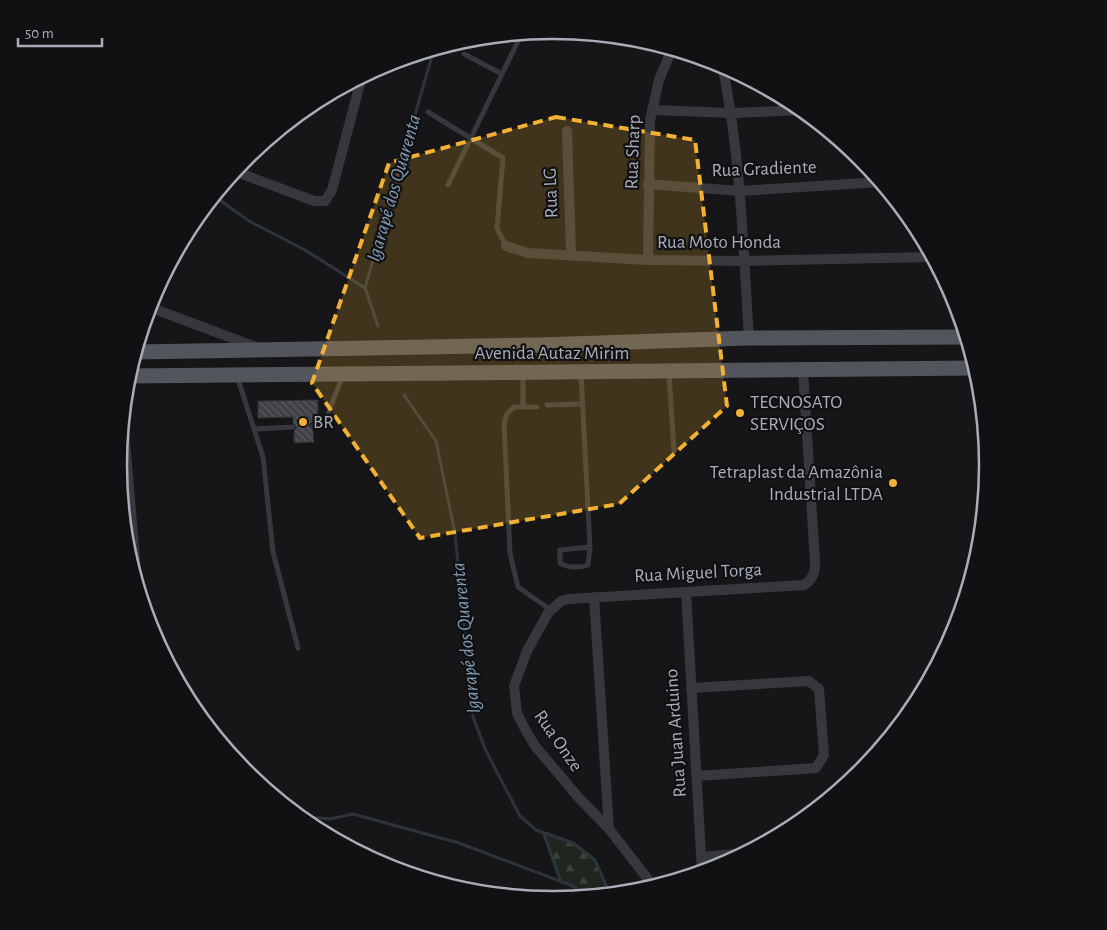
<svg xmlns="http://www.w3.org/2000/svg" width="1107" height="930" font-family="'Alegreya Sans',sans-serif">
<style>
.forest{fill:url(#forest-firs)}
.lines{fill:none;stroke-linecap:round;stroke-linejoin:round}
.stream{stroke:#2c353c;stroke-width:3}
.building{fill:url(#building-back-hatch);stroke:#303034}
.lane{stroke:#37383d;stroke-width:5}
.street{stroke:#37383d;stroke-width:10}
.primary{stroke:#53555c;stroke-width:15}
.marked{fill:#f2b134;fill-opacity:0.2;stroke:#f2b134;stroke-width:4;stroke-dasharray:10 6;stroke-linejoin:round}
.poi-dot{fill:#f2b134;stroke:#111113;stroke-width:2}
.labels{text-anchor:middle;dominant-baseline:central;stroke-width:4.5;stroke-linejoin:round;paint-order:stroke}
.street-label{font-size:19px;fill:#a8adb8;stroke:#111113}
.poi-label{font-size:19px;fill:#a8adb8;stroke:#111113;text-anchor:start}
.water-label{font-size:20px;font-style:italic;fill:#7f9bb3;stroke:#111113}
.rim{fill:none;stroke:#a8adb8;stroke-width:2.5}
</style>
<defs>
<pattern id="forest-firs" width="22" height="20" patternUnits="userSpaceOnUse" patternTransform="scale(1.25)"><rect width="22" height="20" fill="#1e261f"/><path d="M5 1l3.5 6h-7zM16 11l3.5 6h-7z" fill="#3c433d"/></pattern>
<pattern id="building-back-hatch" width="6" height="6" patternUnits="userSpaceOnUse" patternTransform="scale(1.25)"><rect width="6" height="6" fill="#404145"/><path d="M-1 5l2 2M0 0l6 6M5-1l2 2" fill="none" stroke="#595a5e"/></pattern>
</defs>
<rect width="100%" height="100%" fill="#161618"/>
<!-- forest -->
<path class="forest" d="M544,833L573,843L595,860L610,894L589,897L561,882Z"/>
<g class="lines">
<!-- stream -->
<path class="stream" d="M214,196L249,221L305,250L365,288
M378,326L365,288L434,49
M404,395L436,441L455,533L473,717L486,751L520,816L536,830L573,843L595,860L610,894
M299,816L330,819L353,814L459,843L573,886L589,897
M544,834L561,882"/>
</g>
<!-- building -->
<path class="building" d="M318,400V416H313V421L309,425L313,430L314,442L294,443V431L297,427L293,423V417L258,418V401Z"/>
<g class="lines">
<!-- lane -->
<path class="lane" d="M464,54L502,74
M428,112L503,158L497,228L506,246
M448,185L522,33
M581,373L590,547L588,565C580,568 567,568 560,563V550L590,547
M669,374L674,451
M523,375V407
M237,376L263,457L273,552L298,648
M547,405L582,404
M537,407H514L507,414L504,424L510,553L518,587L551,610
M313,426L326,419L343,375
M254,429L293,427"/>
<!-- street -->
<path class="street" d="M722,64C741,155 743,247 749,338
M652,110L732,113L804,110
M567,131L571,254
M234,171L314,201H325L332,190L362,76
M648,184L740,191L881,182
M506,246L528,253L648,260L744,261L933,257
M648,260L650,121L659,80L672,49
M149,307L256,347
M123,417L137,582
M686,592L702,872
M594,597L609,829
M691,688L809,681L819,689L824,755L816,768L697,776
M702,857L746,853
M654,887L609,829L579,798L535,746L525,729L517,713L514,686L527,651L548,613L561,601L569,599L804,585C813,579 815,573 815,562L803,371
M485,892V893"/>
<!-- primary -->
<path class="primary" d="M135,352L539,345L749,338L967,337
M128,376L976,368"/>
</g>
<!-- marked area -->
<path class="marked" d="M556,117L695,140L727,406L619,504L420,538L312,383L389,163Z"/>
<!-- markers -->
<g class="poi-dot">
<circle cx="740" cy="413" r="5"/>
<circle cx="303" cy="422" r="5"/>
<circle cx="893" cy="483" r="5"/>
</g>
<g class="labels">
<!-- street labels -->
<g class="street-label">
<text transform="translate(633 152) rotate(-88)">Rua Sharp</text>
<text transform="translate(764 169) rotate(-2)">Rua Gradiente</text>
<text transform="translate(551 193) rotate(-92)">Rua LG</text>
<text x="719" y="242">Rua Moto Honda</text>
<text x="552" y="353">Avenida Autaz Mirim</text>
<text transform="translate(698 573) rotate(-3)">Rua Miguel Torga</text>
<text transform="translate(676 733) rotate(-94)">Rua Juan Arduino</text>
<text transform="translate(558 741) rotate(55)">Rua Onze</text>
</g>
<!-- poi labels -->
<g class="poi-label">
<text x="750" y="402">TECNOSATO<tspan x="750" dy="22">SERVIÇOS</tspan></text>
<text x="313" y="422">BR</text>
<text x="883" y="472" text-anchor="end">Tetraplast da Amazônia<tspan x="883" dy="22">Industrial LTDA</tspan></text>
</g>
<!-- water labels -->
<g class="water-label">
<text transform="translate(394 188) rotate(-74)">Igarapé dos Quarenta</text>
<text transform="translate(466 638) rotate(-96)">Igarapé dos Quarenta</text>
</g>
</g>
<!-- crop -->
<path d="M0 0H1107V930H0ZM127 465a426 426 0 1 1 852 0a426 426 0 1 1-852 0Z" fill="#111113" fill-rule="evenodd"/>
<path class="rim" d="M127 465a426 426 0 1 1 852 0a426 426 0 1 1-852 0Z"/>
<!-- scale -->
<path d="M18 38v8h84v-8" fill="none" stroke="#a8adb8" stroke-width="2.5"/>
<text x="25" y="38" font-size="15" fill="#a8adb8" stroke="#111113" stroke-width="4" paint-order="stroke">50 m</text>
</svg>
